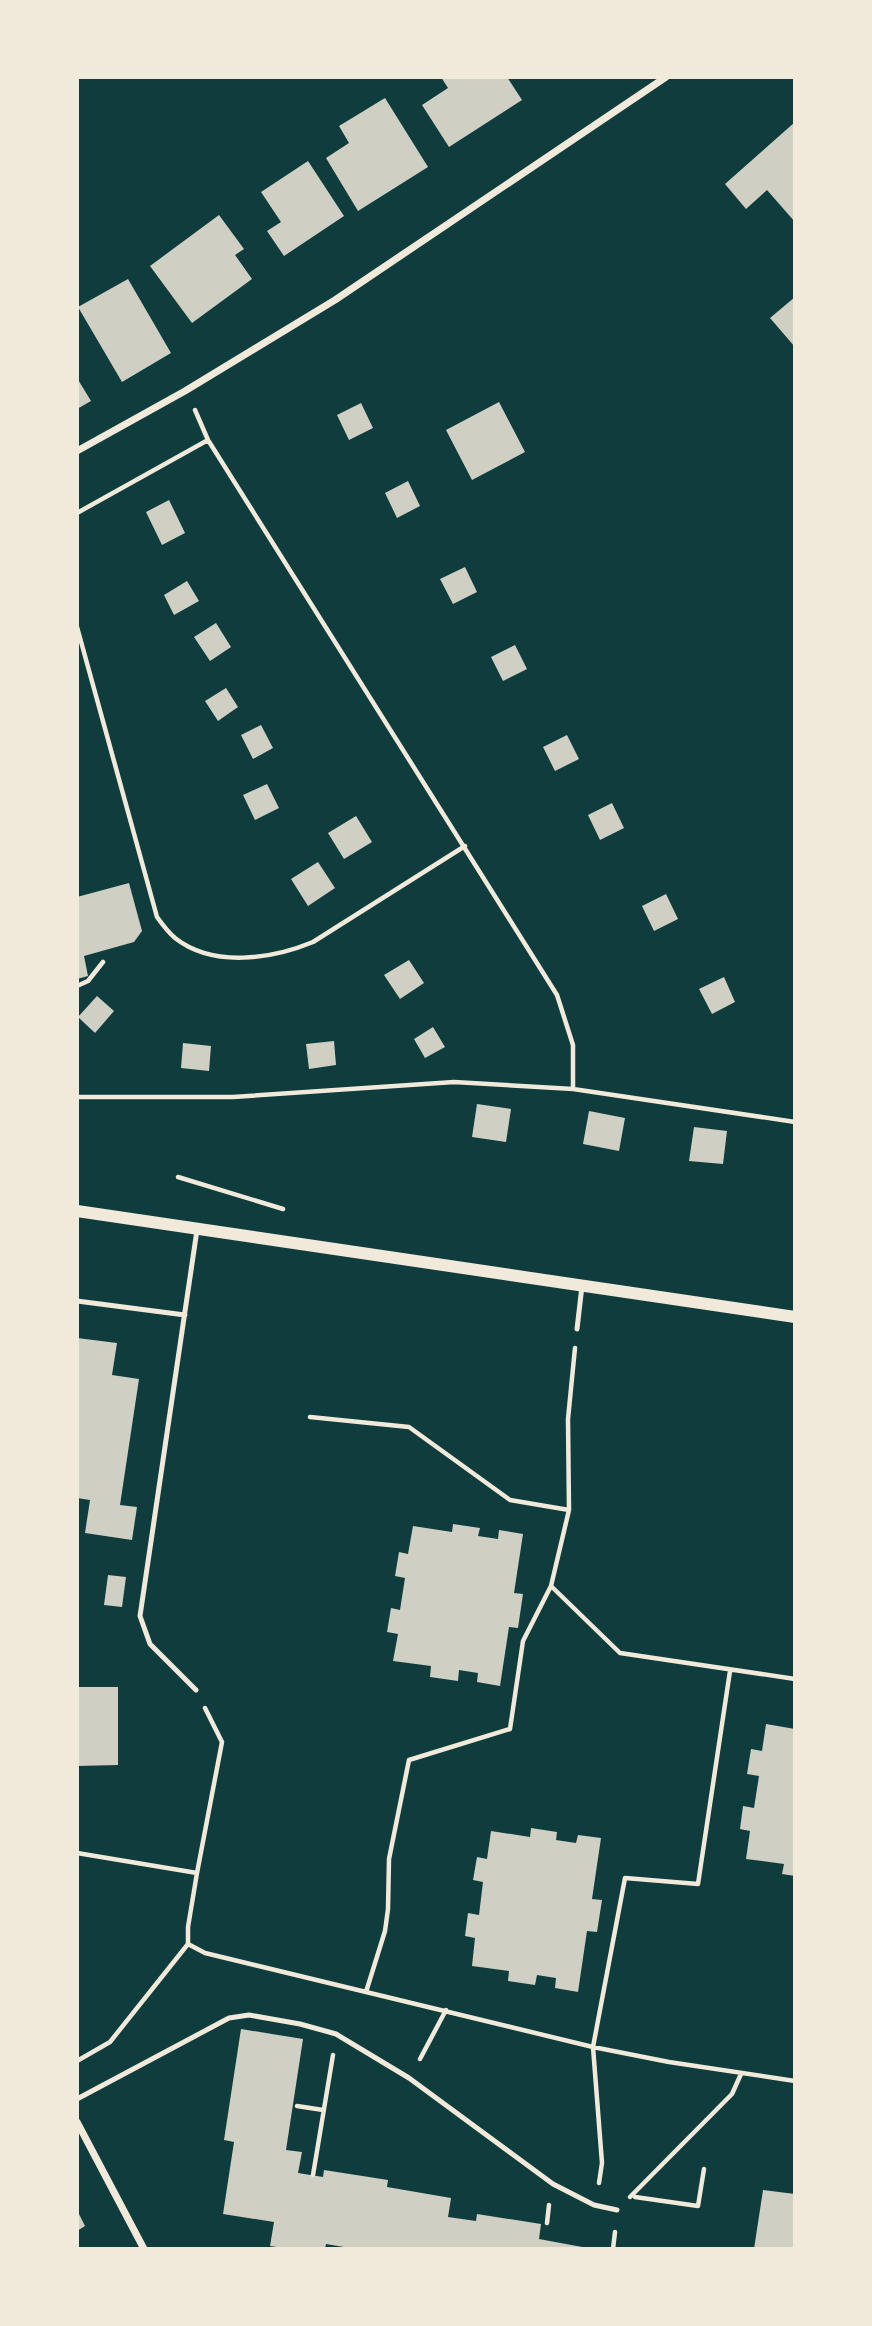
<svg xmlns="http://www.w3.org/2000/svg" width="872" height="2326" font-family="'Libre Baskerville',serif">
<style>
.building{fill:#cfcfc3}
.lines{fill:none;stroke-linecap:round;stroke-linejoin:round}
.path{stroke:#f1e9da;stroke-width:4.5}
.service{stroke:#f1e9da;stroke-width:5}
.minor{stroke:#f1e9da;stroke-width:7}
.tertiary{stroke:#f1e9da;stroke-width:12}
</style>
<rect width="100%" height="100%" fill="#0f3d3e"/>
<!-- building -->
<path class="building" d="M441,77H507L522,100L449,147L422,105L448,88Z
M385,98L428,167L358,211L326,158L349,143L339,126Z
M795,122V222L767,190L746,209L725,184Z
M308,161L344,216L284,256L267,231L281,222L261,192Z
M219,215L244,249L235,255L252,279L192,323L150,266Z
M128,279L171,353L122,382L78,307Z
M795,297V347L770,318Z
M77,378L91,401L77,409Z
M499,402L525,452L472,480L446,430Z
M361,403L373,428L349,440L337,415Z
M408,481L420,506L397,518L385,493Z
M169,500L185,533L162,545L146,512Z
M465,567L477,592L453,604L440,579Z
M187,581L199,601L174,615L164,595Z
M216,623L231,647L210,661L194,637Z
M515,645L527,669L503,681L491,657Z
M226,688L238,707L218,721L205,701Z
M261,725L273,748L253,759L241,735Z
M567,735L579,759L555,771L543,747Z
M267,784L279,808L255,820L243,795Z
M612,803L624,828L600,840L588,815Z
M356,816L372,842L344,859L328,833Z
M318,862L335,888L308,906L291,879Z
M129,883L142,931L134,942L84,956L88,976L77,979V897Z
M666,894L678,919L654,931L642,906Z
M409,960L424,983L400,999L384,975Z
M724,977L735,1002L712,1014L699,989Z
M97,996L114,1011L95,1033L78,1017Z
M433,1027L445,1047L425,1058L414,1039Z
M334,1041L336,1065L309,1069L306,1044Z
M183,1043L211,1046L209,1071L181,1068Z
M477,1104L511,1109L506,1142L472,1137Z
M589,1111L625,1118L619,1151L583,1144Z
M694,1127L727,1131L723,1164L689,1161Z
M77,1338L117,1343L112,1375L139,1379L120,1505L137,1507L132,1540L85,1533L90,1500L77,1498Z
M453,1524L480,1528L478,1536L498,1539L499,1530L523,1534L514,1593L523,1594L518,1628L509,1627L500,1686L477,1682L478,1673L459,1670L458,1681L430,1677L431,1666L393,1661L398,1634L387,1632L391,1608L400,1610L405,1578L395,1576L399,1552L408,1554L413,1526L452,1532Z
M108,1575L126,1577L122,1607L104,1605Z
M77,1687H118V1765L77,1766Z
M766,1724L795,1729V1876L782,1874L784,1864L746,1859L750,1831L740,1829L743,1806L754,1808L759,1776L747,1774L751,1749L762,1751Z
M531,1828L557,1832L556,1840L576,1843L578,1835L601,1838L592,1899L602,1900L597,1932L587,1931L578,1992L555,1988L556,1978L537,1975L535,1985L508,1981L509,1971L472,1966L475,1938L465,1936L468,1913L479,1915L483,1882L473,1880L477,1857L487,1859L491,1831L530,1837Z
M241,2029L303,2039L286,2150L302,2152L298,2173L323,2177L324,2170L388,2180L387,2187L451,2198L448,2217L476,2221L477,2214L541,2224L539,2239L593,2249H356L326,2244L325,2249H290L270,2246L274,2222L223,2214L234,2142L224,2140Z
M763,2190L795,2194V2249H754Z
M77,2210L85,2226L77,2231Z"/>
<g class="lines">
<!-- path -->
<path class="path" d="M195,410L208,440L557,995L573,1045V1089
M77,513L208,440
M77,627L157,917C162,924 168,932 175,938C213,968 272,959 313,942L465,846
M77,986L88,981L103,962
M77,1097H233L454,1082L573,1089L795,1122
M178,1177L283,1209
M575,1348L568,1419L569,1510L551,1586L620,1653L795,1679
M310,1417L409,1427L510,1500L569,1510
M77,1853L197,1873L188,1927V1944L205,1953L593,2047L669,2062L795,2081
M197,1873L222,1742L205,1708
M366,1992L385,1931L388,1909L389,1859L409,1760L510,1729L523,1641L551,1586
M420,2059L446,2010
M77,2061L110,2042L188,1944
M297,2106L323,2110
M313,2175L333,2055
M599,2183L602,2163L593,2047L625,1878L698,1884L730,1671
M630,2197L732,2094L741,2074
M635,2197L698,2206L704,2169
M547,2223L549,2205
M613,2249L615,2232"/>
<!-- service -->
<path class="service" d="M77,1301L185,1315
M577,1329L582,1286
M196,1690L150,1644L140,1616L197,1230
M77,2099L229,2018L249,2015L300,2024L336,2034L409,2078L553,2184L594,2205L617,2210"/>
<!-- minor -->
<path class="minor" d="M77,451L185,391L335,300L666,77
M77,2122L144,2249"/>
<!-- tertiary -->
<path class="tertiary" d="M77,1211L795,1317"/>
</g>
<!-- border -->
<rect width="872" height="2326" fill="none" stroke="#f1e9da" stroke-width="158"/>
</svg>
